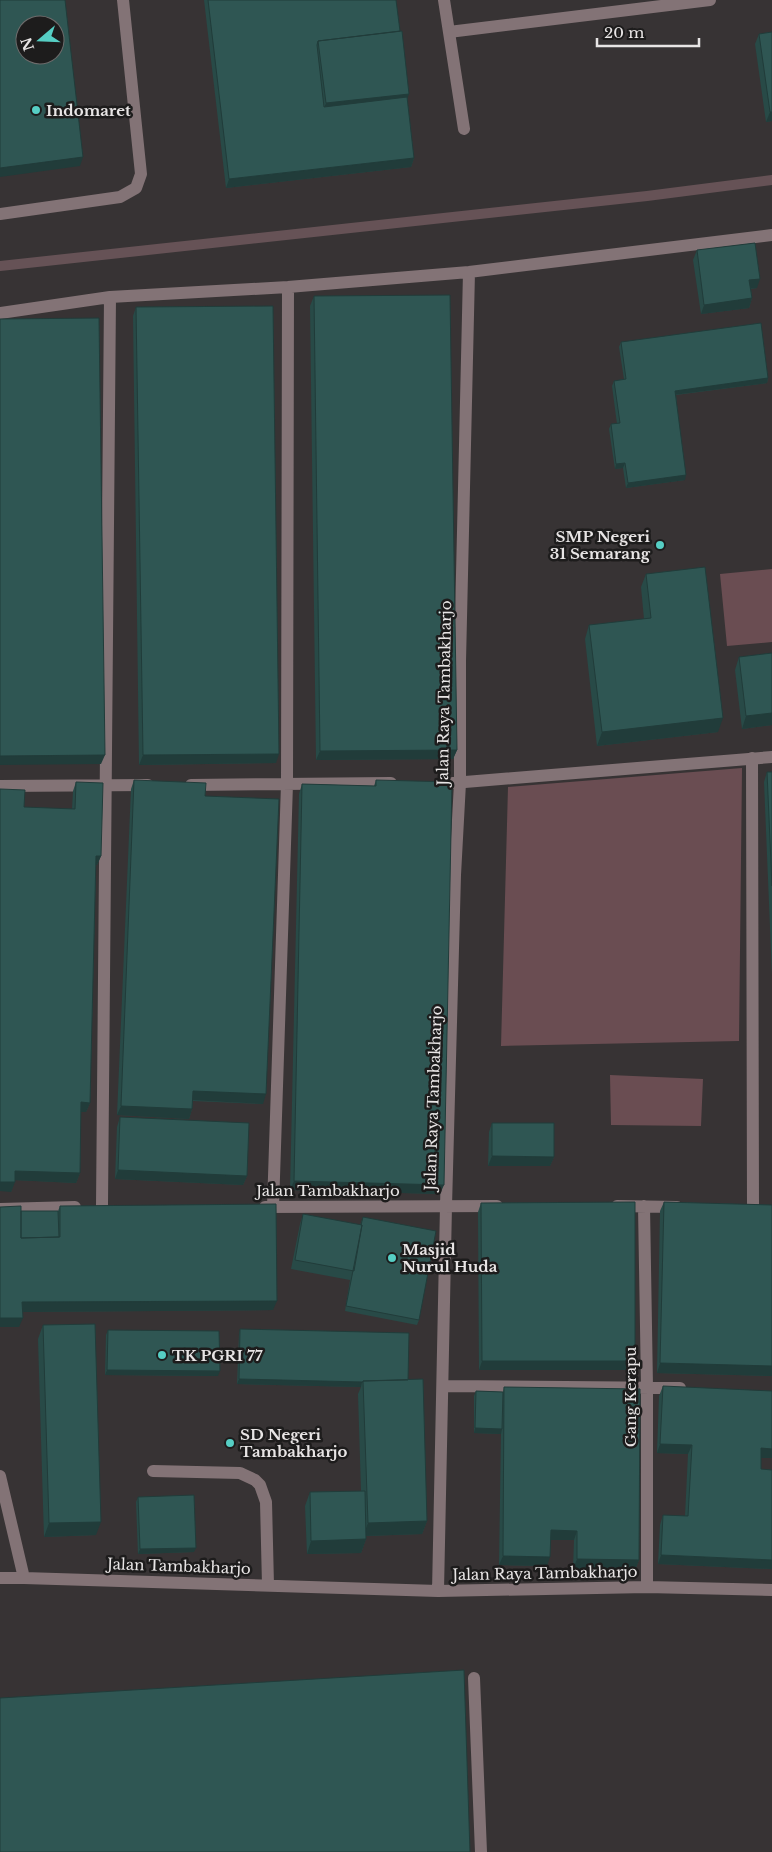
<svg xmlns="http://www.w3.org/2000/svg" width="772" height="1852" font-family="'Libre Baskerville',serif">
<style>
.green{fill:#6a4d52}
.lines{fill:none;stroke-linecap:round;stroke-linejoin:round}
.stream{stroke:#665256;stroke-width:10}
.minor{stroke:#837376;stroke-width:12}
.wall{fill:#284a47}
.shaded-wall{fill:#213c3a}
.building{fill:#2f5653;stroke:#213c3a;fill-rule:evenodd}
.poi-dot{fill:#56cec4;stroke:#1d1c1c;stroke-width:2}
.labels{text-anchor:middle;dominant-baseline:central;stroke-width:5;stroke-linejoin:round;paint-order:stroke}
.poi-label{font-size:15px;font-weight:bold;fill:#e8e5e5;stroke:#1d1c1c;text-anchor:start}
.street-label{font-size:15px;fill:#e8e5e5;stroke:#1d1c1c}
</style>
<rect width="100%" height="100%" fill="#373334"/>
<!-- green -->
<path class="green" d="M772,569V642L727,646L720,574Z
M742,768L739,1041L501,1046L508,787Z
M610,1075L703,1079L701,1126L611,1125Z"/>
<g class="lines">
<!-- stream -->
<path class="stream" d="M0,266L647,196L772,180"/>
<!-- minor -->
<path class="minor" d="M444,0L464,129
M449,32L710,0
M0,214L120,197L136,188L141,174L123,0
M469,272L460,661V783L455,875L446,1206L438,1591L647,1587L772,1590
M0,313L110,297L288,287L469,272L772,235
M752,758L753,1208
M453,783L772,757
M191,785L391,783
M0,786L148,785
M102,1206L110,297
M617,1206L677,1207
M644,1206L647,1387V1587
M265,1207L497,1206
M273,1207L287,784L288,287
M0,1209L75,1207
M443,1386L680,1388
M153,1471L240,1473L255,1480L260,1485L266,1502L268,1585
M0,1476L24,1578L438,1591
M0,1578H24
M474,1678L481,1852"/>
</g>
<!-- wall -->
<path class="wall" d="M204,0H396L400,31L409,94L407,97L414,158L411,167L226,188Z
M772,32V121L766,122L755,44L759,34Z
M697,250L757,288L751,289L752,298L749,308L701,314L693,260Z
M314,296L457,750L453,759L316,760L310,306Z
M136,307L276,763L139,765L133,316Z
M621,342L768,378L767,383L676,395L685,480L626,488L623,468L615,469L609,429L611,424H617L612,386L614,381L624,379L619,347Z
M646,574L718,732L597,746L585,639L589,625L644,619L641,587Z
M772,653V725L742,729L735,670L739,657Z
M767,772H772V976L764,782Z
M134,780L205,796L263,1104L193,1101L192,1109L189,1119L117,1115L131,789Z
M376,780L440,1194L290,1190L299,794L302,784L374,786Z
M76,782L101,856L97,865H96L90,1103L86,1112H81L80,1173L76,1183L15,1180L11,1192L24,807L72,809L73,791Z
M120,1117L247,1176L243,1185L115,1179L117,1127Z
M492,1123L554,1157L550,1166H488L489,1132Z
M664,1202L772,1205V1376L657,1373L660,1211Z
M481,1203L632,1370H479L478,1212Z
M60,1206L273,1310L22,1312L19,1327L21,1211H58Z
M303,1214L360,1225L363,1217L419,1320L417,1325L345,1311L350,1280L291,1269L300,1224Z
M43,1325L96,1535L44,1537L38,1339Z
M240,1329L408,1380L427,1521L422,1534L366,1536V1539L361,1553L307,1554L305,1506L310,1492L361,1491L358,1394L361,1387L237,1384L239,1334Z
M108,1330L218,1376L105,1375L106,1335Z
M663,1386L761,1458V1469L772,1470V1569L658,1564L660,1525L663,1515L685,1516L688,1454L657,1453L659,1396Z
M504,1387L639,1560L635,1570L573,1569L574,1540H551L547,1566L499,1565L501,1434L474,1433V1396L476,1391L503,1392Z
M138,1497L194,1552L138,1554L136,1502Z"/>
<!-- shaded-wall -->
<path class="shaded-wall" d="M409,94L404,107L321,116L326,103Z
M770,112H772V121L766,122Z
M83,157L80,166L0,177V168Z
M414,158L411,167L226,188L229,179Z
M760,279L757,288L746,289L749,280Z
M752,298L749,308L701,314L704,305Z
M768,378L767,383L673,395L675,391Z
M625,463L623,468L615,469L616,464Z
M686,475L685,480L626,488L628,483Z
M772,713V725L742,729L746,716Z
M723,718L718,732L597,746L602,732Z
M457,750L453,759L316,760L320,751Z
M279,754L276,763L139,765L143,755Z
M105,755L101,764L0,765V756Z
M96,856H101L97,865H93Z
M193,1091L266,1094L263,1104L190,1100Z
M81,1102L90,1103L86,1112H78Z
M121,1106L192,1109L189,1119L117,1115Z
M492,1156L554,1157L550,1166H488Z
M118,1170L247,1176L243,1185L115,1179Z
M15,1171L80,1173L76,1183L12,1180Z
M294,1181L444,1185L440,1194L290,1190Z
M0,1182H15L11,1192L0,1191Z
M277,1301L273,1310L19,1312L22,1302Z
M0,1318H23L19,1327H0Z
M482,1361H635L632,1370H479Z
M660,1363L772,1366V1376L657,1373Z
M107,1370L220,1371L218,1376L105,1375Z
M239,1379L362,1382L361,1387L237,1384Z
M475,1428L502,1429L501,1434L474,1433Z
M660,1444L692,1445L688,1454L657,1453Z
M761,1448L772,1449V1458H758Z
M427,1521L422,1534L363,1536L368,1523Z
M101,1522L96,1535L44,1537L49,1523Z
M551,1530L577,1531L574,1540H547Z
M366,1539L361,1553L307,1554L311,1541Z
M196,1548L194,1552L138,1554L140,1549Z
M661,1555L772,1560V1569L658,1564Z
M503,1556L550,1557L547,1566L499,1565Z
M577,1559L639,1560L635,1570L573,1569Z"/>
<!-- building -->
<path class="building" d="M0,0H65L83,157L0,168ZM25,25H55V55H25Z
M208,0H396L400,31L318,41L317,45L324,107L407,97L414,158L229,179Z
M402,31L409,94L326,103L318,41Z
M772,32V112H770L759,34Z
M755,243L760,279L749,280L752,298L704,305L697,250Z
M450,295L457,750L320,751L314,296Z
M273,306L279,754L143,755L136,307Z
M99,318L105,755L0,756V319Z
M761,323L768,378L675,391L686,475L628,483L625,463L616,464L611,424L620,423L614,381L626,379L621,342Z
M705,567L723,718L602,732L589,625L651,618L646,574Z
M772,653V713L746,716L739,657Z
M767,772H772V886Z
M134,780L206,783L205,796L279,799L266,1094L193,1091L192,1109L121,1106Z
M376,780L452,782L444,1185L294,1181L302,784L376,786Z
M76,782L103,783L101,856H96L90,1103L81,1102L80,1173L15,1171V1182H0V789L25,790L24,807L75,809Z
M120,1117L249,1123L247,1176L118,1170Z
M492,1123H554V1157L492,1156Z
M635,1202V1361H482L481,1203Z
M664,1202L772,1205V1366L660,1363Z
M276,1204L277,1301L22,1302L23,1318H0V1207L21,1206V1238L60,1237V1206Z
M21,1211H58L59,1237L21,1238Z
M303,1214L362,1225L354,1271L295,1260Z
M363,1217L436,1231L419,1320L346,1306L362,1225H361Z
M95,1324L101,1522L49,1523L43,1325Z
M240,1329L409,1333L408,1380L363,1381V1382L239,1379Z
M108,1330L219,1331L220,1371L107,1370Z
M423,1379L427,1521L368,1523L363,1381Z
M663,1386L772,1391V1449L761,1448V1469L772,1470V1560L661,1555L663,1515L688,1516L692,1445L660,1444Z
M504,1387L640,1389L639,1560L577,1559V1531L551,1530L550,1557L503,1556Z
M476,1391L503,1392L502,1429L475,1428Z
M365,1491L366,1539L311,1541L310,1492Z
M194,1495L196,1548L140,1549L138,1497Z
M464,1670L470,1852H0V1698Z"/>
<!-- markers -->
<g class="poi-dot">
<circle cx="36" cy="110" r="5"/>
<circle cx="660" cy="545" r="5"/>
<circle cx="392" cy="1258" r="5"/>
<circle cx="162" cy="1355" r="5"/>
<circle cx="230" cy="1443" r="5"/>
</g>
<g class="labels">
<!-- poi labels -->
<g class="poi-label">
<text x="46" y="110">Indomaret</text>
<text x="650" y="536" text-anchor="end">SMP Negeri<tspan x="650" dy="17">31 Semarang</tspan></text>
<text x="402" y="1249">Masjid<tspan x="402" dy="17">Nurul Huda</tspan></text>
<text x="172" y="1355">TK PGRI 77</text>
<text x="240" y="1434">SD Negeri<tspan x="240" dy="17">Tambakharjo</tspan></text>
</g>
<!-- street labels -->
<g class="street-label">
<text transform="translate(444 693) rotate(-89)">Jalan Raya Tambakharjo</text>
<text transform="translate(433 1098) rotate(-88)">Jalan Raya Tambakharjo</text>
<text x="328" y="1190">Jalan Tambakharjo</text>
<text transform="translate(630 1397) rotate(-90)">Gang Kerapu</text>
<text transform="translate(179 1566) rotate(2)">Jalan Tambakharjo</text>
<text transform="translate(545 1573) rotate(-1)">Jalan Raya Tambakharjo</text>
</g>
</g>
<!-- north arrow -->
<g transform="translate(40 40) rotate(251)"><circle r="24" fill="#1d1c1c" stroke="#6e6c6c"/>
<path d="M0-4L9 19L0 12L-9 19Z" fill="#56cec4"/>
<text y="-8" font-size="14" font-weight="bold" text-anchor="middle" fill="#e8e5e5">N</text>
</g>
<!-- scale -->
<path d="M597 38v8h102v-8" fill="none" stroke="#e8e5e5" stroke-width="2.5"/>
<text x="604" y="38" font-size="15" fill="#e8e5e5" stroke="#1d1c1c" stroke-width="4" paint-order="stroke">20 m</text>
</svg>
